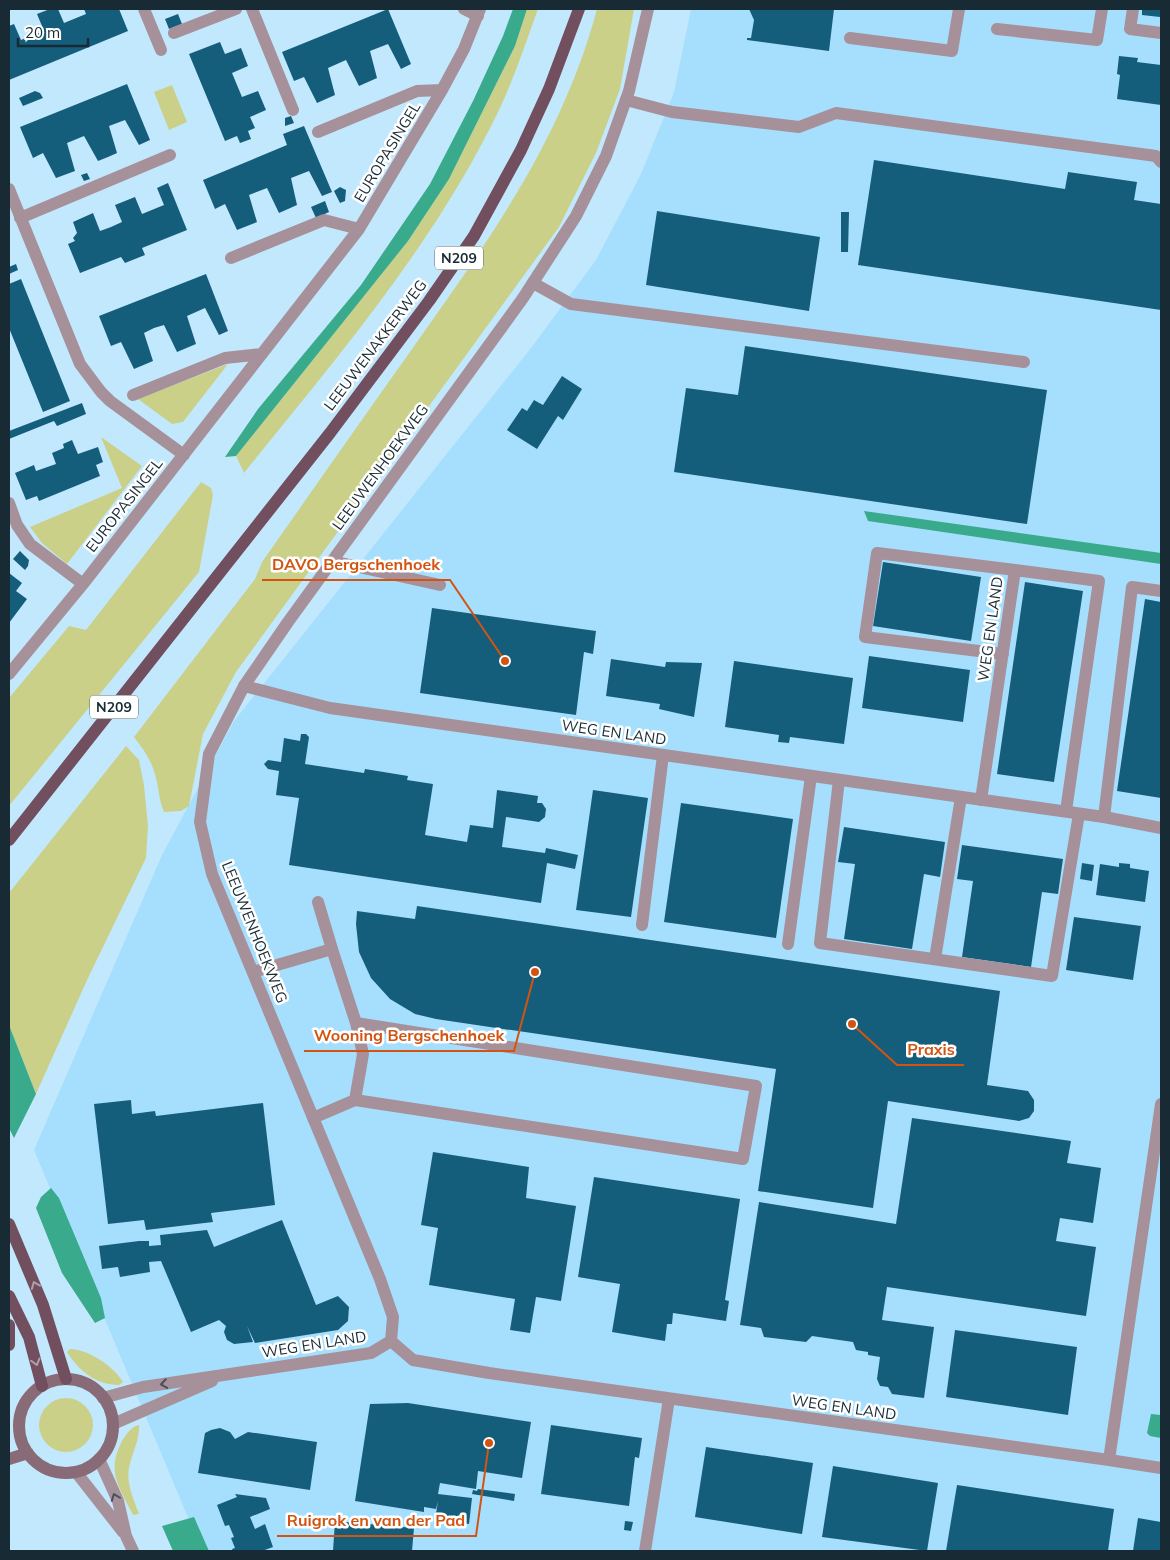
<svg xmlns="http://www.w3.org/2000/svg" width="1170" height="1560" font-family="Mulish,sans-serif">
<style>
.built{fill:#a6dffd}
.green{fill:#cbd089}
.water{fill:#39ab8c}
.building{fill:#145e7c}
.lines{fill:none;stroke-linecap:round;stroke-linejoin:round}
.service{stroke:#a6919a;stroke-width:12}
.pedestrian{stroke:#a6919a;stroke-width:12}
.minor{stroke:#a6919a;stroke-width:12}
.tertiary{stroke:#a6919a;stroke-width:12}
.secondary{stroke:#886b77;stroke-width:12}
.primary{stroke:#724f5f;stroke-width:12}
.oneway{stroke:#b19ea7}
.oneway2{stroke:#4a4f58}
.labels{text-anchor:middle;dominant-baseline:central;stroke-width:5;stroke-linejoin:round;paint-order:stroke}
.shield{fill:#fff;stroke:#5d6b71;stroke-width:1}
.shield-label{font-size:14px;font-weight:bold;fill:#182b34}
.street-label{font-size:15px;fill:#182b34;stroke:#fff}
.leader{fill:none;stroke:#d35410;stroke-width:2}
.callout-dot{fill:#d35410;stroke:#fff;stroke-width:2}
.callout-label{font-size:16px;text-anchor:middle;font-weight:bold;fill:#d35410;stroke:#fff;stroke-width:5;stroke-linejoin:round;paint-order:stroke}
</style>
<rect width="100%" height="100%" fill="#c2e8fd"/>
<!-- built -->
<path class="built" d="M691,9H1161V1551H202L34,1150L162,855L234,721L531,348L596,260L641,174L674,92Z"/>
<!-- green -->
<path class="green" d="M527,9H538C526,42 515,76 500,108C435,244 338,356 244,473L236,456L408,241L449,179L515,46Z
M597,9H634L620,89L596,153L559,227L236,672L203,734L189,806L181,811L164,812C159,801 159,790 156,778C152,761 144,750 134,737L255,579L262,562C312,491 362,419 412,349C489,240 562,140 597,9Z
M172,85L187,122L169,130L154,92Z
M228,364L183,422L172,424L138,399Z
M101,437L142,466L67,564L42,543L30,527L122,488Z
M201,482L211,488L213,495L199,572L9,806V698L69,626L86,630Z
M126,746L139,760L144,785L148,826L146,858L88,978L36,1094L9,1025V893Z
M70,1349C90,1350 113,1366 123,1382L119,1385C96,1385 78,1370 67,1352Z
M39 1425a27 27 0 1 1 54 0a27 27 0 1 1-54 0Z
M139,1425C140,1440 132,1453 129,1468C126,1484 134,1500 139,1514L133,1515C119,1487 106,1472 122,1441C126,1434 132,1426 139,1425Z"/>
<!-- water -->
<path class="water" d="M513,9H527L515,46L449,179L408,241L236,456L225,457L258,409L361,285L430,184L473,101L503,36Z
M864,511L1161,553V564L868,521Z
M9,1025L36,1094L14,1138L9,1128Z
M51,1188L59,1198L101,1298L105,1318L95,1323L62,1273L36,1208L41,1197Z
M1151,1414L1161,1415V1438L1150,1436L1147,1433Z
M194,1517L209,1551H173L162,1526Z"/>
<!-- building -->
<path class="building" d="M50,9H58L64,23L86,14L84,9H119L128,31L9,80V26L14,24L21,40L44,31L37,14Z
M388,9L411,64L401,69L388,44L370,51L377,78L359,86L346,60L328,68L335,95L317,103L304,77L294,81L282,52Z
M749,9H834L829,51L747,40V38H751L754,20Z
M1142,9H1161V14L1160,17L1142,15Z
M178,14L182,24L169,29L165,19Z
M220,42L225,54L241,48L248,66L232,73L242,97L258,91L266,110L250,117L255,128L248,131L251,139L240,143L237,136L225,141L189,54Z
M1119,56L1138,58L1137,62L1161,65V105L1117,99L1120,75L1117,74Z
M127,84L150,140L139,145L125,120L109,126L117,153L108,157L98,161L84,136L67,143L75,171L56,178L43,153L33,158L20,127Z
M35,91L40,93L43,98L23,106L19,98Z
M291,116L294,123L285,126V118Z
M304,126L332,192L322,196L309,171L291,178L297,205L279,213L267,188L249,195L257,222L237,230L225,204L215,209L203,180L287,145L283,134Z
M874,160L1065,189L1068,172L1137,182L1134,200L1161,204V310L858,265Z
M87,173L90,179L84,181L81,175Z
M168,183L187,230L142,248L145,255L125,263L121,257L80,273L68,244L75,241L73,238L77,233L73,222L93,213L100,231L111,227L122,222L115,205L135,197L142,214L164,205L157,188Z
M340,187L346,190L345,201L340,203L334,191Z
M325,201L329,212L316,218L311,207Z
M657,211L820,237L809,311L646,285Z
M841,212H849L848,252H841Z
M16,264L18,270L9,274V267Z
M206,274L228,331L219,335L205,308L187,316L196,344L177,352L164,325L154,328L144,333L153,361L134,369L121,342L111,346L99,316Z
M21,279L70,401L43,412L9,328V284Z
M745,346L1047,390L1027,524L674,472L686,388L738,395Z
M562,376L582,389L563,420L558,416L537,449L507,430L522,408L527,411L534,400L543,405Z
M82,403L86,414L57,426L54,421L9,439V431Z
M72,440L78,454L98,447L103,462L96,465L100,476L39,501L37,496L26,500L15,473L34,465L36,471L56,464L52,453L64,448L63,444Z
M20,551L29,560L28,566L25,570L13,559Z
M883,562L981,577L971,641L873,626Z
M9,573L22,583L16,591L27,599L9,623Z
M1025,582L1083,591L1054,782L997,774Z
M1145,599L1161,602V798L1117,791Z
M432,608L596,631L593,654L584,652L576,715L420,693Z
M869,656L970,670L963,722L862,708Z
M611,659L665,667L666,662L702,663L694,717L659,709L660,704L606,696Z
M734,661L853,678L844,744L790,737L789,743L778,742L779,735L725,727Z
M301,734H306L309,737L305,764L364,773L365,769L408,776L407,780L433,784L425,835L467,842L470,825L493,828L497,790L538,796L537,803H542L546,809L545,817L539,822L506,817L502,847L545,853L546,848L578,855L575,869L547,863L541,903L289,865L299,798L276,795L279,771L268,769L264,764L268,760L281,762L284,738L300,741Z
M593,790L648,798L631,917L576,910Z
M681,803L793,819L776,938L664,922Z
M844,827L945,842L940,877L924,874L912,949L844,939L855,864L838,862Z
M962,845L1063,859L1058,894L1042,892L1031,967L962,957L973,881L957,879Z
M1082,863L1094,865L1092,881L1080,879Z
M1119,863L1130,864V868L1149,871L1145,902L1096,895L1100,864L1119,867Z
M417,906L1000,991L987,1085L1028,1091L1034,1100V1111L1029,1118L1019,1121L888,1101L873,1208L758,1191L776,1069L436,1019L415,1014L390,999L371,978L359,952L356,924L357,911L415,919Z
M1074,917L1141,926L1133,980L1066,970Z
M131,1100L132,1114L155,1111L156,1116L263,1103L275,1205L211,1213L213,1222L146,1230L144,1220L108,1224L94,1104Z
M912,1118L1071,1141L1067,1163L1101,1168L1093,1223L1060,1218L1056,1241L1096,1247L1086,1316L887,1287L882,1320L934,1327L924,1398L892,1394L888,1387L880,1386L877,1379L880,1357L868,1355V1352L856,1350L853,1342L812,1336L806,1342L764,1337L761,1328L740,1325L759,1202L896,1224Z
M433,1152L529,1167L526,1198L576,1206L561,1301L536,1297L530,1333L510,1330L515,1299L429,1285L438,1228L421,1225Z
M594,1177L740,1199L725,1300L729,1301L726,1321L673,1313L672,1324H667L665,1341L612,1332L620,1284L578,1277Z
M282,1220L316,1305L338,1296L349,1307L348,1321L338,1330L255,1343L247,1326L253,1342L234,1344L227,1340L224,1332L226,1326L219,1320L191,1332L161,1261L149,1262L150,1272L120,1277L118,1267L102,1269L99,1246L139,1241H149V1246L161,1245L160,1235L207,1230L214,1247Z
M955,1330L1077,1347L1068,1415L946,1397Z
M408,1403L531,1422L522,1478L478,1471L476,1489L440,1483L438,1494L472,1498L469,1524L435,1520L438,1501L436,1509L424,1507V1512L355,1501L370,1404Z
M551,1425L642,1438L639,1458L635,1457L629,1506L541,1494Z
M220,1428L230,1432L235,1439L248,1432L317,1442L310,1490L198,1473L205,1433L211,1430Z
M706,1447L813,1463L802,1534L695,1517Z
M833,1466L938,1483L927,1551L822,1537Z
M957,1485L1114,1509L1108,1551H946Z
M478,1489L515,1494L514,1501L472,1494L473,1490L477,1491Z
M235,1494L266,1498L270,1509L250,1517L255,1529L265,1524L273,1547L262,1551H233L232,1549L235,1548L231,1538L234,1537L229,1525L225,1526L217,1505L237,1497Z
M1138,1518L1161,1522V1551H1133Z
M335,1521L414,1528L412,1551H333Z
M625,1521L633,1522L631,1531L624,1530Z"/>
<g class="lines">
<!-- service -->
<path class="service" d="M1133,9L1130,29L1161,33
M997,29L1097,40L1102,9
M850,38L952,51L959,9
M626,100L672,112L799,127L836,113L1156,156L1161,162
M533,283L571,304L1024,362
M332,561L440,585
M1003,654L865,637L877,553L1015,570
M839,780L820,943L1052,976L1079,814
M981,800L1015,570L1099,581L1066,811
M1104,817L1132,587L1161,591
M318,902L332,949
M642,925L663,755
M788,944L811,776
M935,959L961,797
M253,972L332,949L356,1023L363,1054L355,1100L313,1118
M355,1100L743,1159L756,1086L356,1023
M645,1551L669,1399"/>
<!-- pedestrian -->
<path class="pedestrian" d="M144,9L161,50"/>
<!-- minor -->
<path class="minor" d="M252,9L293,110
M464,9L478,16
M174,33L236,9
M318,132L417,91L442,90
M9,189L80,364L101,392L110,401L184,455
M20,218L170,155
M231,258L324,220L359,229
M133,395L225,358L262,354
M9,503L17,525L30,544L83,584
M9,674L83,584L359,229L442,90L464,49L480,9
M244,686L330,708L1104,817L1161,828
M391,1341L413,1360L489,1373L1109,1460L1161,1104
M1109,1460L1161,1468"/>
<!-- tertiary -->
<path class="tertiary" d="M103,1398L143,1387L371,1353L391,1341L393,1317L380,1279L212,874L200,822L209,754L244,686L288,622L523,298L576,216L606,156L629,91L648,9
M113,1424L212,1381
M99,1459L118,1501L126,1536L133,1551
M76,1472L123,1532"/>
<!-- secondary -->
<path class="secondary" d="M19 1426a47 47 0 1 1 94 0a47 47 0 1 1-94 0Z
M9,1459L28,1453"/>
<!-- primary -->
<path class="primary" d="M9,840L330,433L429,301L474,236L521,150L549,89L579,9
M9,1224L43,1305L66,1379
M9,1296L29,1337L42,1386
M9,1325V1345"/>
</g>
<!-- one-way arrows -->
<defs><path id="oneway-chevron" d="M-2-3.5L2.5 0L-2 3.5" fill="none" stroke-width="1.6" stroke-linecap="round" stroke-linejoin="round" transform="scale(1.25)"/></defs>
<g class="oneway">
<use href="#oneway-chevron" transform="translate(35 1285) rotate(-112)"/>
<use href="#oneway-chevron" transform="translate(36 1362) rotate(75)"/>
</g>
<g class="oneway2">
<use href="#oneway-chevron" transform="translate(164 1384) rotate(171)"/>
<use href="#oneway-chevron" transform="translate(115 1497) rotate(-111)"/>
</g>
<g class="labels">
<!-- shield labels -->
<g class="shield">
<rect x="435" y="246.5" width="48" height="23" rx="4"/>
<rect x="90" y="695.5" width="48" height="23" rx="4"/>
</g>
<g class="shield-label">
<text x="459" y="258">N209</text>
<text x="114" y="707">N209</text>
</g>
<!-- street labels -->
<g class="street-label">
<text transform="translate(387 152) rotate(-59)">EUROPASINGEL</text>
<text transform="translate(375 345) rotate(-53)">LEEUWENAKKERWEG</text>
<text transform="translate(380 467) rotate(-54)">LEEUWENHOEKWEG</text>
<text transform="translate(124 505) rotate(-52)">EUROPASINGEL</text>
<text transform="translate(990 629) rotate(-82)">WEG EN LAND</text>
<text transform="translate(614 732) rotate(8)">WEG EN LAND</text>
<text transform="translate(255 932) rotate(68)">LEEUWENHOEKWEG</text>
<text transform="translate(314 1344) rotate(-9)">WEG EN LAND</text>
<text transform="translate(844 1407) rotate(8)">WEG EN LAND</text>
</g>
</g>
<!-- callouts -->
<path class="leader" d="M505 661L450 580H262M535 972L514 1051H304M852 1024L897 1065H964M489 1443L476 1536H277"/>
<g class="callout-dot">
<circle cx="505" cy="661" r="5"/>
<circle cx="535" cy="972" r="5"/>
<circle cx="852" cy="1024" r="5"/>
<circle cx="489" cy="1443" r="5"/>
</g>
<g class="callout-label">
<text x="356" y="570">DAVO Bergschenhoek</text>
<text x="409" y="1041">Wooning Bergschenhoek</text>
<text x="931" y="1055">Praxis</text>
<text x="376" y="1526">Ruigrok en van der Pad</text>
</g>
<!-- border -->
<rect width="1170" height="1560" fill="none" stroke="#182b34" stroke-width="20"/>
<!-- scale -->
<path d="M18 38v8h70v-8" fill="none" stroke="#182b34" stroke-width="2.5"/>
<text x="25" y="38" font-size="15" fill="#182b34" stroke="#ffffff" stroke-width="4" paint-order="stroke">20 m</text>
</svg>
